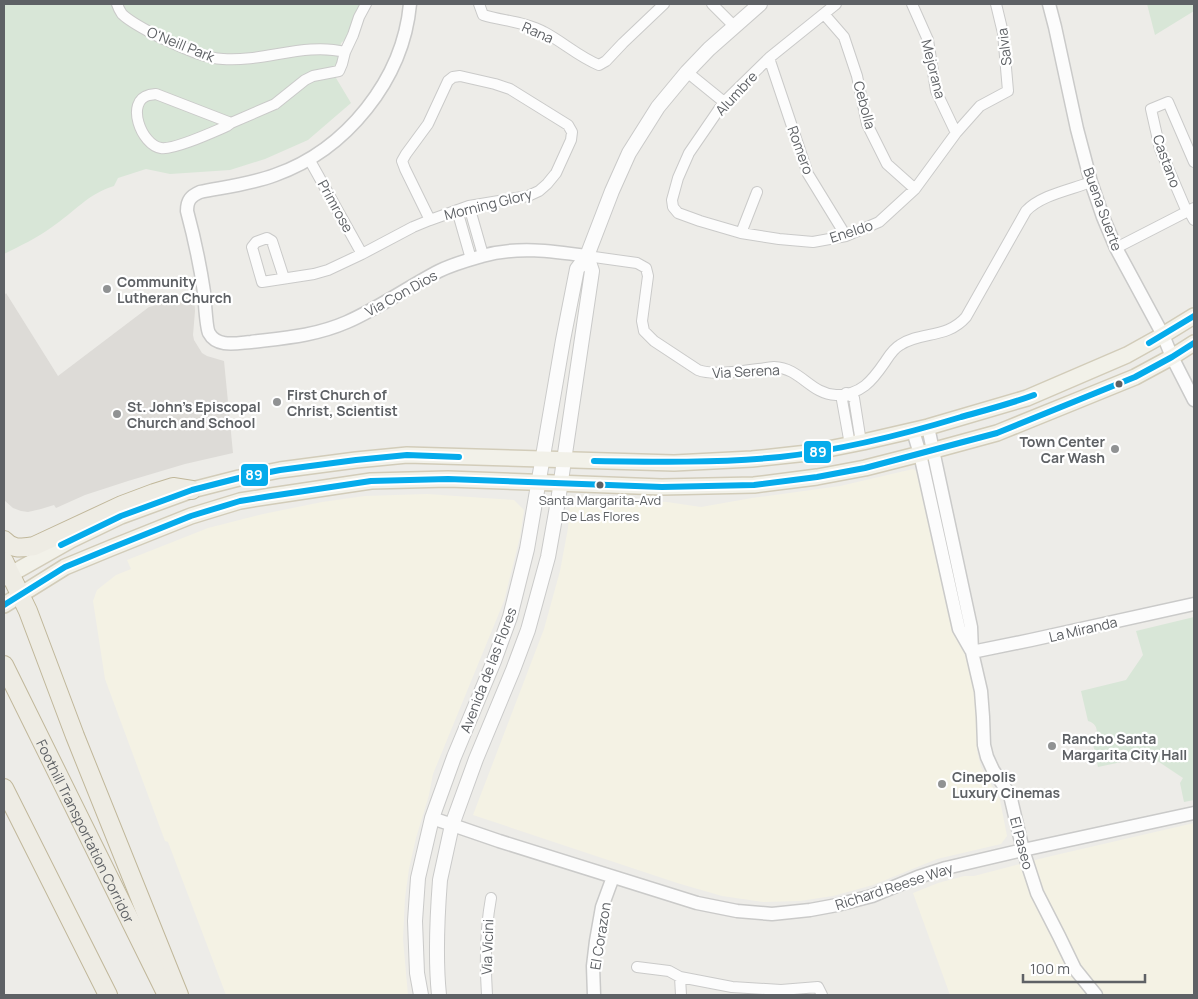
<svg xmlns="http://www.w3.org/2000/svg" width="1198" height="999" font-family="Manrope,sans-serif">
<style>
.commercial{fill:#f4f2e4}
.education{fill:#dddbd7}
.green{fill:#d8e6d7}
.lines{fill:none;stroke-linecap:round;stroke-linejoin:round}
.minor-casing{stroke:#cacac9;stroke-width:12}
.tertiary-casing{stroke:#cacac9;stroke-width:15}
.secondary-casing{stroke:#cacac9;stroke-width:16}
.primary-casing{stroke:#d2ccb9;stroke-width:18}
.motorway-casing{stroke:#c0b79a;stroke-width:20}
.minor{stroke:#fcfcfc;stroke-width:10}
.tertiary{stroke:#fcfcfc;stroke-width:12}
.secondary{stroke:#fcfcfc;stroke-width:14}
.primary{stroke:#f2f1e9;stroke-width:15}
.motorway{stroke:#eeece4;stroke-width:18}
.bus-1-casing{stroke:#fff;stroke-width:10}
.bus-1{stroke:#05abeb;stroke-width:6}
.poi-dot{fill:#909293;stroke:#fff;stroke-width:2}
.bus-dot{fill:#5e6165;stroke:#fff;stroke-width:2}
.labels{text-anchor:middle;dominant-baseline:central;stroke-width:4.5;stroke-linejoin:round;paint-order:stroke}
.bus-label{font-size:13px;fill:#5e6165;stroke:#fff}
.street-label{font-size:14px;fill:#5e6165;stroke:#fff}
.poi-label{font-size:14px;font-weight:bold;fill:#5e6165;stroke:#fff;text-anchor:start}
.line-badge{stroke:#fff;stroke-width:2}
.badge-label{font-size:14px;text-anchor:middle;font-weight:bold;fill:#fff}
</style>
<rect width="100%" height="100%" fill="#edece8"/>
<!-- commercial -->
<path class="commercial" d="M913,469L923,476L980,716L977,734V751L981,767L1000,800L1007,836L1001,844L937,859L873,885L833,896L800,901L763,902L722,896L677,883L473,815L544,629L560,571L568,528L570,504L578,498L667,502L701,507L752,498L840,486Z
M427,494L514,500L524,510L520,537L504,601L433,774L429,795L416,838L409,869L405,898L403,939L408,995H226L168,842L165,841L105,679L93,601L97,590L116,575L131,569L127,560L208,528L263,514L322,502L364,496Z
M1194,823V995H950L913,893L938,883L964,876H974L1047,857Z"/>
<!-- education -->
<path class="education" d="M6,293L58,376L149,307L194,295L195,311L193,335L194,340L202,353L207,356L224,361L233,453L185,464L128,481L85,495L56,508L54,505L41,509L28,512L21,511L13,508L4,500V296Z"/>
<!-- green -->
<path class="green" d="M4,4H361L348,37L341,43L337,66L336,78L351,103L308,140L265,159L230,170L170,174L146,169L118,178L114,186C89,193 73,213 52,227C37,238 20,246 4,254Z
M1147,4H1194V11L1155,35Z
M1194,617V800L1184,802L1180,783L1183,778L1153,758L1145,757L1098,767L1092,739L1097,734C1097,727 1095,723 1088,721L1081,691L1126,680L1143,655L1136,631Z"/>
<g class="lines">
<defs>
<path id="minor" d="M117,4C118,7 120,11 122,14C131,23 150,32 161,38C180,46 202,58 223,59C264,62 305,42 345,52
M479,4L483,15C503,21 526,22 544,32C563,42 579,57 599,65L606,61L623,43L664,4
M712,4L734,26
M836,4L769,58L724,102L689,153L678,178L672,200L673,207L678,213L700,221L741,233L779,239L813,242L846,236L879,222L915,189L956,133L980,106L1008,91L1003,33L996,4
M912,4L928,40L936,91L956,133
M824,14L844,37L857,76L867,124L887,164L915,189
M769,58L808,174L846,236
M687,72L724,102
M231,123L156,94C156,94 149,95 149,95C125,101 141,145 161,148C174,150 213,132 227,126L231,123L275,104L305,80L313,76L339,71L342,64L345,52L353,35L359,17L366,4
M309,159L362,254
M469,206L483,255
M457,210L471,259
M1189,211L1194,220
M1187,212L1160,149L1151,109L1168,102L1194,162
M741,233L757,192
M1116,248L1194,208
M587,256L637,263L646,268L648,276L642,321L644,331L654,341L698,370C716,377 754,369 774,367C801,368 810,394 836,395C861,395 872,381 885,362C889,356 893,349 900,345C921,331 947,339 966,317L1026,211C1041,195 1070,190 1091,182
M284,278L272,241L267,238L256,242L252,247L262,282L314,274L328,270L362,254L413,227L430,220L469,206L528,196L539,191L547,184L556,173L571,140L572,132L568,125L510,89L495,84L460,76L453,77L448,81L428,124L406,154L402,161L405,169L430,220
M846,393L854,398L860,436L856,444L849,439L842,400Z
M637,967L669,971L680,977L732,987L781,990L818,987L822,995
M680,977L681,995
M487,995C485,963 485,930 491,898"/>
<path id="tertiary" d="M410,4C403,80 346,150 275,175C251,184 225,187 200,192C191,196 187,200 187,211C194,237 200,265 204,292C205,301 206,328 209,333C217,348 237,343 251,342C284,338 315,336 347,322C379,308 408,287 439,271C453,264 468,260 482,256C517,246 552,251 587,256
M1049,4L1055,27L1077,129L1091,182L1103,217L1116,248L1163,335L1172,357L1194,400
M928,427L971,627L972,652L981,691L983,717L984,745L987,757L993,770L1010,795L1023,850L1037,893L1059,936L1075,969L1096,995
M913,431L920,454L959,629L971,650
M972,652L1031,640L1194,604
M432,818L499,841L697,903L737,911L772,914L810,910L837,905L872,896L918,877L946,868L1023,850L1194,813
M594,995L593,966L596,941L602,907L613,877"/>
<path id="secondary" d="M421,995L417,973L415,921L418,878L432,818L454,757L494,661L510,617L527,549L563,340L577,269L587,256L612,191L629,153L658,107L687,72L709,49L760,4
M439,995C435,957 437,919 440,880L452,825L476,759L513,670L528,630L548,557L558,501L592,271L587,256"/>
<path id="primary" d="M4,578L71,540L121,516L192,490L239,478L280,470L356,460L407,455L674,463L752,459L808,453L863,442L928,427L1027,398L1127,355L1163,335L1194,316
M4,605L65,567L111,548L191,516L240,501L271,496L371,481L448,479L662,487L754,485L817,477L865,468L920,454L997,433L1081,399L1135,377L1172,357L1194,343"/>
<g id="motorway">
<path d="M4,540C13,550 21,548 34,546L122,505L154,493L173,487L192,490"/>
<path d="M4,561L28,611L75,736L179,995"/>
<path id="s1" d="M4,665L166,993"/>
<path d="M4,788L108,995"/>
</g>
</defs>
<!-- minor casing -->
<use href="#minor" class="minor-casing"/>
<!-- tertiary casing -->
<use href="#tertiary" class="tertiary-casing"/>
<!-- secondary casing -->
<use href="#secondary" class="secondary-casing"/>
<!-- primary casing -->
<use href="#primary" class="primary-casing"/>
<!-- motorway casing -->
<use href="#motorway" class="motorway-casing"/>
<!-- minor -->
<use href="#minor" class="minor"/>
<!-- tertiary -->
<use href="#tertiary" class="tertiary"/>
<!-- secondary -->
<use href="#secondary" class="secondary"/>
<!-- primary -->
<use href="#primary" class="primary"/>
<!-- motorway -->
<use href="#motorway" class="motorway"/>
<defs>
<path id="bus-1" d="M1149,343L1194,316
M594,461C656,462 718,463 780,457C842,450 902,435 961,417C986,410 1010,404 1034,395
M61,545L121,516L192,490L239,478L280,470L356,460L407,455L459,457
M4,605L65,567L111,548L191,516L240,501L271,496L371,481L448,479L662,487L754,485L817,477L865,468L997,433L1135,377L1172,357L1194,343"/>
</defs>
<!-- bus-1 casing -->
<use href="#bus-1" class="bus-1-casing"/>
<!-- bus-1 -->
<use href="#bus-1" class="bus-1"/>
</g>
<!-- markers -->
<g class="poi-dot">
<circle cx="107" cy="289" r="5"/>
<circle cx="277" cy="402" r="5"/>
<circle cx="117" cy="414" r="5"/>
<circle cx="1115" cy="449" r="5"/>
<circle cx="1052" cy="746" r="5"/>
<circle cx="942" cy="784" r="5"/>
</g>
<g class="bus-dot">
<circle cx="1119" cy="384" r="4.5"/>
<circle cx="600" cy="485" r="4.5"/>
</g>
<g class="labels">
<!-- bus labels -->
<g class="bus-label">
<text x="600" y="500">Santa Margarita-Avd<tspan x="600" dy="16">De Las Flores</tspan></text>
</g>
<!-- street labels -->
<g class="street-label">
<text transform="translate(538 32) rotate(24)">Rana</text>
<text transform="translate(181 44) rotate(22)">O'Neill Park</text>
<text transform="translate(1004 47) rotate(-97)">Salvia</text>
<text transform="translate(934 69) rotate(76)">Mejorana</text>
<text transform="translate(736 93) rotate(-47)">Alumbre</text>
<text transform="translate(865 105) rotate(75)">Cebolla</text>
<text transform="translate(801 150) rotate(70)">Romero</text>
<text transform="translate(1167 161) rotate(70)">Castano</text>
<text transform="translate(488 204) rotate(-14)">Morning Glory</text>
<text transform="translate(336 206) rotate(61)">Primrose</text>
<text transform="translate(1103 209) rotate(70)">Buena Suerte</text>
<text transform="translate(851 231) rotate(-18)">Eneldo</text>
<text transform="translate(401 293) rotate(-29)">Via Con Dios</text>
<text transform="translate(746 371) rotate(-3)">Via Serena</text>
<text transform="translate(1083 629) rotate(-13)">La Miranda</text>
<text transform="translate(488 670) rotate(-69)">Avenida de las Flores</text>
<text stroke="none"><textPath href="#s1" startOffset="185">Foothill Transportation Corridor</textPath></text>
<text transform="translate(1022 843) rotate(75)">El Paseo</text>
<text transform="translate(894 886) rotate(-18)">Richard Reese Way</text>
<text transform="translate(600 936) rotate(-81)">El Corazon</text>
<text transform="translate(487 947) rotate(-88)">Via Vicini</text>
</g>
<!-- poi labels -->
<g class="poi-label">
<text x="117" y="281">Community<tspan x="117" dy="16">Lutheran Church</tspan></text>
<text x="287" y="394">First Church of<tspan x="287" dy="16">Christ, Scientist</tspan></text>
<text x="127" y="406">St. John's Episcopal<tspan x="127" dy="16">Church and School</tspan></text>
<text x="1105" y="441" text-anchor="end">Town Center<tspan x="1105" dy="16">Car Wash</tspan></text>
<text x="1062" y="738">Rancho Santa<tspan x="1062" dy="16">Margarita City Hall</tspan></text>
<text x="952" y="776">Cinepolis<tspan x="952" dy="16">Luxury Cinemas</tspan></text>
</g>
</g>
<g class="line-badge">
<rect x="803" y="440" width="29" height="24" rx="5" fill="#05abeb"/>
<rect x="240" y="463" width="29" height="24" rx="5" fill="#05abeb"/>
</g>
<g class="badge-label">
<text x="818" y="457">89</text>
<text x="254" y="480">89</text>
</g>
<!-- border -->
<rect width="1198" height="999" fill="none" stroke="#5e6165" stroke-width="10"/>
<!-- scale -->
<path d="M1023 974v8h122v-8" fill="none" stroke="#5e6165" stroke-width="2.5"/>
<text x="1030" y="974" font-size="15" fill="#5e6165" stroke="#ffffff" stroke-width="4" paint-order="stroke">100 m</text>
</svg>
